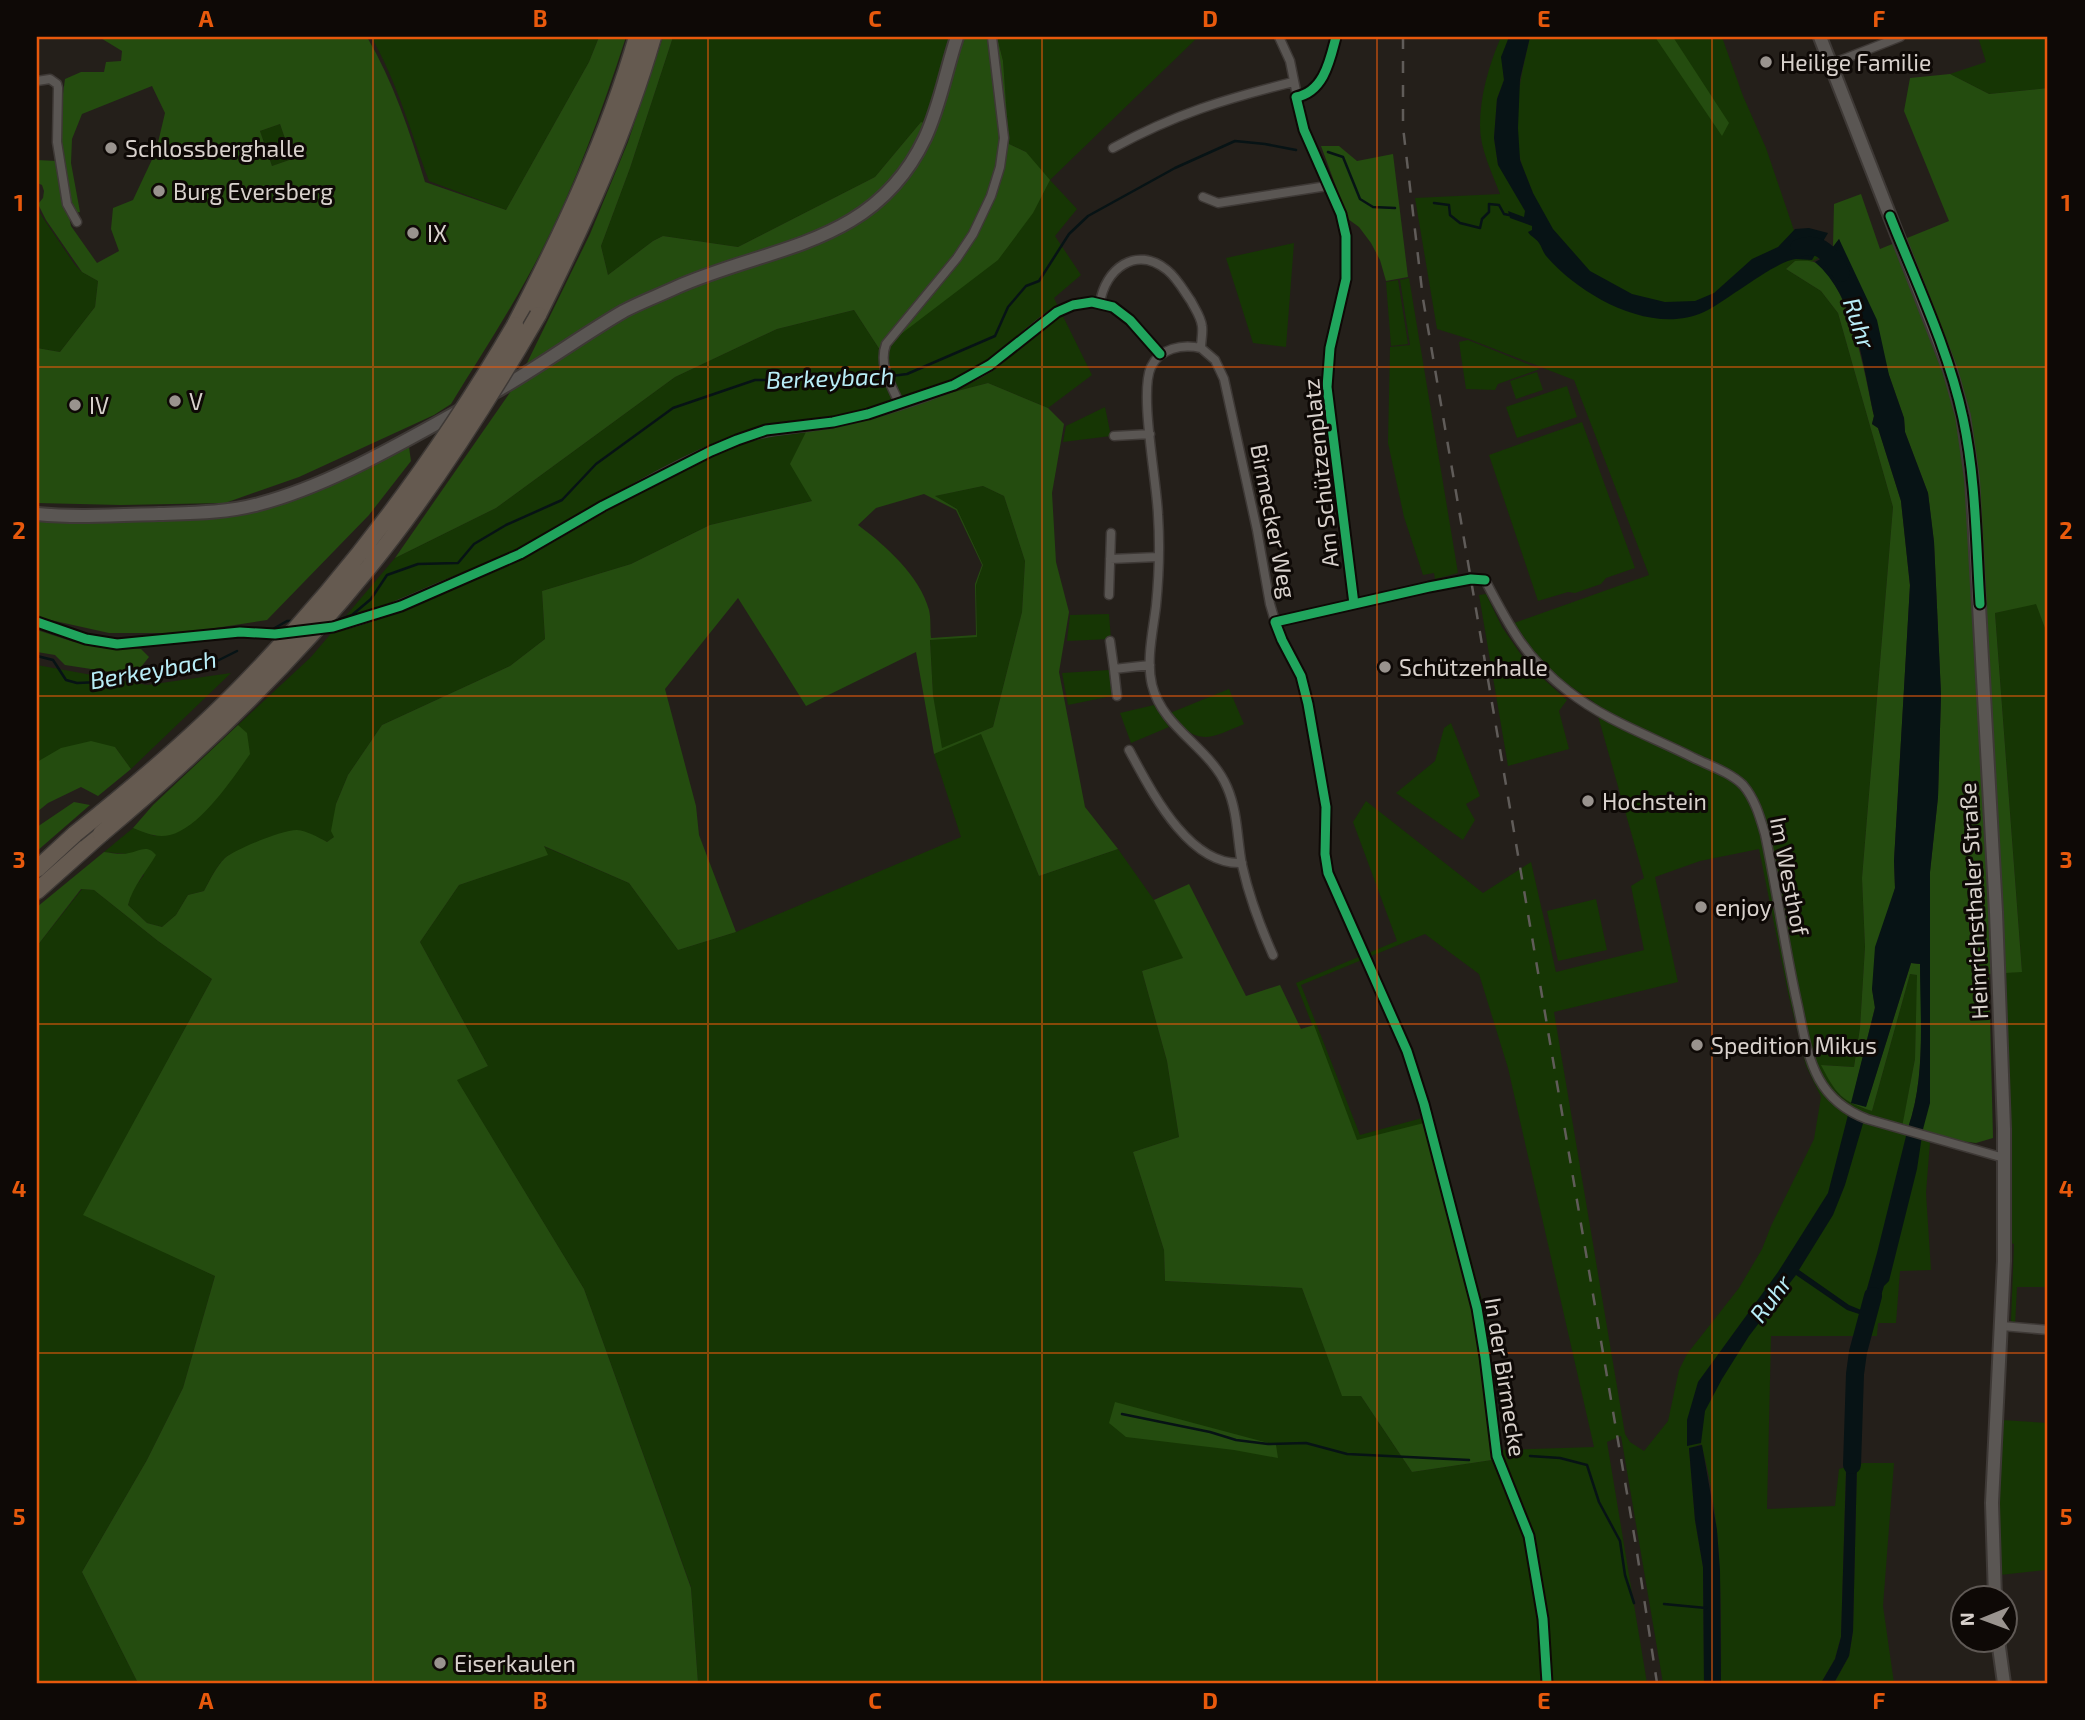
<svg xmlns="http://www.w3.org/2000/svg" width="2085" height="1720" font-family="'Exo 2',sans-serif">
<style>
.green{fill:#163604;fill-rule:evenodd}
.forest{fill:#244c0f;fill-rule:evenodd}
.water{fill:#071315}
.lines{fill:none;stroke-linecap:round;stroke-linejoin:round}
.stream{stroke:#071315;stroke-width:2.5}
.river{stroke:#071315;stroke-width:18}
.street-casing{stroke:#3e3936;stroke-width:11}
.secondary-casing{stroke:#3e3936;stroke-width:16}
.highway-casing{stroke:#3e3936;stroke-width:19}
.street{stroke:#5a5653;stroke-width:8}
.secondary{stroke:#5a5653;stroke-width:12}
.highway{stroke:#655a50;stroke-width:16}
.rail{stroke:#605c59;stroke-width:2.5;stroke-dasharray:12 12;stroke-linecap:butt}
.highway-bridge-casing{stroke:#3e3936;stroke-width:19;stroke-linecap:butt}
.highway-bridge{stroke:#655a50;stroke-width:16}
.cycleway-casing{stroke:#0e0906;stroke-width:13}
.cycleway{stroke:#20a55d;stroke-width:9}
.grid{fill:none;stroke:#e8590c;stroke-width:2;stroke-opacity:0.55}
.poi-dot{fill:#99938e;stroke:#0e0906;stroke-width:2.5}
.labels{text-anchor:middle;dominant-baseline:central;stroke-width:6;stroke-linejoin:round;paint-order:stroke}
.poi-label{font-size:23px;fill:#d8d1cc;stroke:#0e0906;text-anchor:start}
.street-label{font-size:23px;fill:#d8d1cc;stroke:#0e0906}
.water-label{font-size:24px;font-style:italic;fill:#b8edf7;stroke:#0e0906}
.neatline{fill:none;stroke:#e8590c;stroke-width:2.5}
.grid-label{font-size:23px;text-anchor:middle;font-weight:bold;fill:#e8590c}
</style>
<rect width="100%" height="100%" fill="#241f1a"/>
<!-- green -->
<path class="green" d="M371,37H599L589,62L506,210L429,181C411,133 397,81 371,37Z
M673,37H959L926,123L921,122L875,177L738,247L663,236L653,241L608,275L601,246L630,168Z
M997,37H1198L1050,180L1077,209L1055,236L1081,275L1054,298L1092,375L1048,408L988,383L807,430L812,501L710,525L631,564L542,591L545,639L510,666L382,725L348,775L336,804L334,837L327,842C296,825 280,832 250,846C242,850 231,853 225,858C216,867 210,880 204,891L188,895L176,915L162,927L147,923L128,905L132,890L144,875L128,854L104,852L133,828L155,836L247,734L238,725L311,657L395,558L496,508L675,377L777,329L854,310L880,350L1026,152L1009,144L1003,61Z
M1501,37H1509L1502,57L1504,80L1497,99L1494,138L1498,165L1533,193C1529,183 1524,172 1521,162C1510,122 1521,75 1530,37H1722L1743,96L1766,148L1800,248L1824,255L1813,261H1795L1786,269L1821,291L1838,313L1893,507L1862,878L1865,947L1860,1028L1854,1067L1822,1065C1836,1095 1841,1101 1872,1111L1910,974L1918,975L1915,1059L1902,1129L1930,1142L1926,1193L1931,1270L1900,1271L1896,1323H1878L1877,1336H1771L1767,1509L1835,1506L1839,1469L1846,1467L1841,1637L1835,1659L1821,1683H1721C1721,1604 1723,1521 1701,1444L1689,1449L1695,1520L1703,1567L1704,1683H1663L1621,1436L1607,1442L1647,1683H698L691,1587L584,1289L456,1079L488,1066L420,942L459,885L547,855L543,846L629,883L678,950L736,932L961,837L934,754L981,733L1039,876L1118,849L1154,900L1184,958L1142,971L1167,1061L1179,1137L1133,1152L1164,1250L1165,1281L1302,1288L1342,1395L1361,1396L1412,1472L1492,1460L1474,1318L1424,1124L1357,1141L1296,983L1397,941L1353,822L1366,801L1483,893L1531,862L1556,972L1644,950L1631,886L1644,878L1594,702L1561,680L1533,650L1514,623L1649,575L1574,380L1469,339L1437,329L1415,198L1500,194C1492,173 1480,149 1480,126C1480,95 1489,65 1501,37ZM1759,849L1788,993L1806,1066L1821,1097L1814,1139L1771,1226L1762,1249L1739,1288L1687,1354L1679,1370L1668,1421L1644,1451L1630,1442L1625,1434L1554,1012L1678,982L1655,877L1700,861ZM1425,934L1479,974L1508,1068L1594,1447L1502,1450L1490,1347L1482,1300L1433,1115L1360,1135L1301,985Z
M1978,37H2048V88L1989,94L1950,74L1986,62Z
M280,124L292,159L272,166L260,131Z
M37,209L75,265L82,272L98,281L95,307L60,352L37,348V286L40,283L37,278Z
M1294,243L1286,347L1253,343L1226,258Z
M1409,278L1458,573L1435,579L1434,573L1423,575L1404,517L1388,443L1390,347L1410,345L1400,280Z
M1398,280L1408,344L1391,346L1386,282Z
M1468,340L1540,369L1498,384L1495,390L1466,389L1459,342Z
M1537,372L1543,390L1516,399L1510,381Z
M1567,386L1577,417L1517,438L1506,407Z
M1105,407L1111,436L1063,442L1066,426Z
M1582,422L1635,568L1606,578L1601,584L1575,593L1568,592L1538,601L1489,455Z
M983,486L1004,496L1025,561L1022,612L993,727L941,749L933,695L930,640L977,636L976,585L983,565L957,509L934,496Z
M1486,594L1502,627L1529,666L1567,700L1559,711L1569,749L1508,766L1479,595Z
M2036,603L2048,636V1287H2017L2015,1325L2011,1321L2014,1244L2011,1243L2006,973L2022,971L1995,613Z
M1109,614L1111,639L1067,641L1070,615Z
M37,665L147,685L231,673L131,769L115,747L37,762Z
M1109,670L1112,696L1068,705L1062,673Z
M1229,689L1244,724C1209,739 1197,747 1170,713Z
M1154,705L1169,727L1131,743L1120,713Z
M1451,723L1480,796L1466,804L1475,820L1463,840L1396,793L1435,761L1444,728Z
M82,889L94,890L158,941L212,979L84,1214L215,1276L183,1388L147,1460L82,1572L138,1683H37V946Z
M1596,899L1607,950L1558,961L1547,911Z
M2002,1420L2048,1423V1573L2046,1570L2000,1575L1997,1496Z
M1864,1463H1894L1883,1606L1894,1683H1834L1849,1656L1853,1631L1857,1464Z"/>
<!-- forest -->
<path class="forest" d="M99,37H367C393,81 410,132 425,182L506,210L589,62L599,37H626C599,120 569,203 526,280C503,322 476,363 451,404L434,415L299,477L225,503L121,505L37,503V348L60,352L95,307L98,281L82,272L46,220L38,204L43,198L44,191L42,185L37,183V160L57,161L71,226L97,263L119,251L111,229L113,208L133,200L156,151L165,113L152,86L82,114L72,139L71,163L80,212L75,213L71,204L60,139V116L65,79L81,72H104L106,62L121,61L122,51ZM280,124L292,159L272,166L260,131Z
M663,37H673L630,168L601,246L608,275L653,241L663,236L738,247L875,177L921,122L937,127C947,97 952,66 963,37H997L1003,61L1009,144L1026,152L1050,180L1033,213L998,260L880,350L854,310L777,329L675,377L496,508L395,558L511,391L627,316L724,265L526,365L590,234L628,142Z
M1655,37H1673L1729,123L1722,136Z
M1950,74L1989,94L2048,88V636L2036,604L1995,613L2022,972L1989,974L1993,1138L1976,1143L1938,1138L1902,1127L1915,1059L1917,975L1910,974L1872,1111C1841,1101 1836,1094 1821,1065L1854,1067L1860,1028L1865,947L1862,878L1893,507L1838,313L1821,291L1786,269L1795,261C1802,261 1811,260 1816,263C1850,285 1866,379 1874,416L1872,424L1878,428L1901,501L1910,586L1894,861L1895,888L1872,989L1875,1007L1852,1102L1866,1106L1911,963L1921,964C1920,1017 1926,1077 1908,1128L1930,1103V872L1938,797L1941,695L1934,542L1928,493L1905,432L1904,418L1889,375L1839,239L1833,247L1834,204L1861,194L1880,249L1949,221L1904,111L1910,78Z
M1339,146L1357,161L1393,154L1408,277L1386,281L1380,260L1371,243L1359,227L1348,219L1321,146Z
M988,383L1048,408L1064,424L1052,493L1056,562L1069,612L1059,672L1085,807L1118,849L1039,876L981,734L934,754L916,652L806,706L738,598L665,689L696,806L699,835L736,932L678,950L629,883L544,846L548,855L459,885L420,942L488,1066L457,1080L584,1289L691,1588L698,1683H138L82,1572L147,1460L183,1388L215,1276L83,1215L212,979L158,941L94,890L81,889L37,946V907L104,852C112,853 122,855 129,853C140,851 147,844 156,855C146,872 133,886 128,905L147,923L162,927L176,915L188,895L204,891C210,880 216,867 225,858C236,849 282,830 297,830C307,831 318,837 327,842L334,837L331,831L336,804L348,775L382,725L510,666L545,639L542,591L631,564L710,525L812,501L790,464L807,430ZM983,486L1004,496L1025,561L1022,612L993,727L942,748L933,695L930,640L977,637L976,585L983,565L957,509L935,496ZM924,494L956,510L982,565L975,584L976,635L931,638C930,629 931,618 929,610C920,576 885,545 858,525L876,508Z
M409,447L411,461L369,515L267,620L183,633H109L37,617V520L143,522L262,510L339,482Z
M37,630L74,642L141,649L149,657L141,667L117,673L65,665L55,655L37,652Z
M238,725L247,733L250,754C233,778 200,828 170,835C156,838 146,833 133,828L153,805Z
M91,741L115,747L131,769L98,796L81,787L48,803L37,812V762L61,748Z
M74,802L90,805L37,851V827Z
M1189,884L1246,996L1280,985L1301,1029L1314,1025L1357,1140L1424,1123L1474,1318L1492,1460L1412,1472L1361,1396H1342L1302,1288L1165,1281L1164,1250L1133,1152L1179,1137L1167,1061L1142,971L1183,958L1154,900Z
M1115,1402L1276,1445L1278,1458L1234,1450L1126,1437L1109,1423Z"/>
<!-- water -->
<path class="water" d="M1509,37H1530L1520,79L1518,128L1520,160L1533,193L1553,229L1590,271L1632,294L1665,302L1695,301L1714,293L1752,259L1778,247L1795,229L1809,228L1828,233L1812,260C1807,260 1801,259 1796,259C1775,261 1727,301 1704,312C1652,336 1581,296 1547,257C1543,253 1542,247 1539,243C1536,238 1531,237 1528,232L1532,230V226L1510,218L1508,211L1524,217L1525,211L1498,165L1494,138L1497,99L1504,80L1501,57Z
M1839,239L1877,320L1889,375L1904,418L1905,432L1928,493L1934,542L1941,695L1938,797L1930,872V1103L1922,1133L1908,1128C1926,1077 1920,1018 1920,964L1911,963L1866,1107L1851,1103L1875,1008L1872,989L1875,947L1895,888L1894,861L1910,585L1901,501L1878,428L1872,424L1874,416C1863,365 1856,298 1815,262L1826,256Z
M1848,1115L1864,1120L1845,1185L1833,1215L1799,1270L1849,1305L1861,1310L1877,1253L1907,1132L1922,1136L1917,1169L1889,1281L1884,1286L1874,1319L1847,1310L1796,1275L1749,1336L1722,1379L1705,1411L1701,1443L1687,1446V1420L1698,1382L1778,1272L1828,1193Z
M1847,1443H1855L1857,1464L1853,1631L1849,1656L1834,1683H1821L1835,1659L1841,1637Z
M1702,1445L1717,1530L1720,1571L1721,1683H1704L1703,1567L1695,1520L1689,1448Z"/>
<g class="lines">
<!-- stream -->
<path class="stream" d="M1328,152L1343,157L1360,199L1373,207L1395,208
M1434,203L1449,205L1450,215L1460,223L1480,228L1482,219L1489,212V204L1499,205L1504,214L1509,215
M330,623L352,615L371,599L387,575L418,564L458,563L474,544L506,525L562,500L596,464L673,408L755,380H785L823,373L845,382L907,374L995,336L1008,307L1026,286L1039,281L1069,234L1088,216L1175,168L1235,141L1265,144L1296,150
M273,629L287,621H292
M37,656L53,660L66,680L77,683L100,682L128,674L150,673L193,664H211L237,651
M1122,1414L1210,1432L1236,1440L1268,1444L1306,1443L1347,1454L1469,1460
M1530,1456L1560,1458L1587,1465L1599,1502L1620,1541L1625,1575L1634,1603
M1664,1604L1706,1608"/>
<!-- river -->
<path class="river" d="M1799,248C1821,240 1831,256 1841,273
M1852,1465L1855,1374L1858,1352L1873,1296"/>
<defs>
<path id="street" d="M1279,37L1290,61L1304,130L1341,214L1346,236V279L1330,348L1327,387L1354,604
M1831,64L1900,37
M37,81L50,79L57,84L58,88L57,142L67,204L77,222
M1296,97C1324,92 1330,60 1336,37
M1113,148C1175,114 1225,99 1293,82
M1203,197L1218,203L1327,186
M1100,303C1105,269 1136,245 1167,270C1177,278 1184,291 1191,301C1195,309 1201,317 1202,326C1203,333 1201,341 1201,348L1215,360L1224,379L1257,530L1270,604L1278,631L1301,676L1308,704L1326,807L1325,854L1328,873L1407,1051L1424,1104L1477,1308L1485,1357L1497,1456L1529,1536L1543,1619L1547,1683
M1201,348C1182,344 1160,348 1151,367C1139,393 1157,482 1158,515C1160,545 1159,576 1156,606C1153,631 1146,660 1152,685C1163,729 1210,747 1227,787C1238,812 1237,839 1242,865C1249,896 1260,926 1273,955
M900,405C892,386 878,366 886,344L957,258L973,234L991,196L1000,167L1004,138L992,37
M1114,436L1150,434
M1110,559L1158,557
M1109,595L1111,533
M37,622L86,639L117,644L240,632L275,634L289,633
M1275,622L1429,587L1471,579L1485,580C1509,626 1526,659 1568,691C1606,721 1653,737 1696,759C1711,766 1731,773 1743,785C1755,799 1760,817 1765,834C1777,891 1785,950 1798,1007C1803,1031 1807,1057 1819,1079C1830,1099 1846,1111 1867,1119L2004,1158
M319,629C360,624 397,606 434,590C463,578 494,568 522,553C592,516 662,467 737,440C770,428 803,429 836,422C877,413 919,401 957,384C968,378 979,373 990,366C1021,344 1050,303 1091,302C1122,302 1142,333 1160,354
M1110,641L1114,669
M1117,696L1114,669L1150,665
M1129,750C1151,790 1188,866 1242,863
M2002,1326L2048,1330"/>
<path id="secondary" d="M1820,37L1950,370L1963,416L1972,479L1996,912L2004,1129V1261L1992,1503L1995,1598
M493,393C538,368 579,337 624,311C641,302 660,295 677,287C772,245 874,246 925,138C940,106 946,70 957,37
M37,514C77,518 118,515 159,514C192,513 227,513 259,504C330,485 397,445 461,410
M1998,1640L2004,1683"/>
<path id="highway" d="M538,315C583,225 625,134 653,37
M515,325C563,232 608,137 637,37
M37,869L75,834
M37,891L101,834"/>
</defs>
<!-- street casing -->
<use href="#street" class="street-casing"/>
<!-- secondary casing -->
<use href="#secondary" class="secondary-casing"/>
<!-- highway casing -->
<use href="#highway" class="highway-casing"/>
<!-- street -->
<use href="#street" class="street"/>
<!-- secondary -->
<use href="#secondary" class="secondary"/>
<!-- highway -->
<use href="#highway" class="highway"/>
<!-- rail -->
<path class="rail" d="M1403,37V127L1423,299L1636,1546L1657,1683"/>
<defs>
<path id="highway-bridge" d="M75,834C134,787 192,738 245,683C351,575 439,455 515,325
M101,834C198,753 289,666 369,567C433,488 487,403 538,315"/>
</defs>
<!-- highway-bridge casing -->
<use href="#highway-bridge" class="highway-bridge-casing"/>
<!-- highway-bridge -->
<use href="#highway-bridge" class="highway-bridge"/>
<defs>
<path id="cycleway" d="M1336,37C1330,60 1324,92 1296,97L1304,130L1341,214L1346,236V279L1330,348L1327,387L1354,604
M1890,216C1916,282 1948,348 1963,418C1976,479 1976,542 1980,604
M1485,580L1471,579L1429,587L1275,622L1282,640L1301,676L1308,704L1326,807L1325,854L1328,873L1407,1051L1424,1104L1477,1308L1485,1357L1497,1456L1529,1536L1543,1619L1547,1683
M37,622L86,639L117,644L240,632L275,634L333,627L401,606L520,554L603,506L711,451L737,440L766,430L833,422L868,414L954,385L990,365L1057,312L1073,305L1092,302L1113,307L1130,320L1160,354"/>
</defs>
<!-- cycleway casing -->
<use href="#cycleway" class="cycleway-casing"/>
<!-- cycleway -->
<use href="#cycleway" class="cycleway"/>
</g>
<!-- grid -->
<path class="grid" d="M373,37V1683M708,37V1683M1042,37V1683M1377,37V1683M1712,37V1683M37,367H2048M37,696H2048M37,1024H2048M37,1353H2048"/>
<!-- markers -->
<g class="poi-dot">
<circle cx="1766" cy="62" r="7"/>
<circle cx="111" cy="148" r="7"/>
<circle cx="159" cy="191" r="7"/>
<circle cx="413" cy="233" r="7"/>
<circle cx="175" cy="401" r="7"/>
<circle cx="75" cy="405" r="7"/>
<circle cx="1385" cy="667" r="7"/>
<circle cx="1588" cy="801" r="7"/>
<circle cx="1701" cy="907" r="7"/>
<circle cx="1697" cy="1045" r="7"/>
<circle cx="440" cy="1663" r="7"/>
</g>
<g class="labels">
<!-- poi labels -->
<g class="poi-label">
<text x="1780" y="62">Heilige Familie</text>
<text x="125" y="148">Schlossberghalle</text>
<text x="173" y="191">Burg Eversberg</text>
<text x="427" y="233">IX</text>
<text x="189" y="401">V</text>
<text x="89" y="405">IV</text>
<text x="1399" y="667">Schützenhalle</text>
<text x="1602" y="801">Hochstein</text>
<text x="1715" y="907">enjoy</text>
<text x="1711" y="1045">Spedition Mikus</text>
<text x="454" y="1663">Eiserkaulen</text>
</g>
<!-- street labels -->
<g class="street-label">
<text transform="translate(1320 473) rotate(-96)">Am Schützenplatz</text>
<text transform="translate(1274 521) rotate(79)">Birmecker Weg</text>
<text transform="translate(1790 876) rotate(79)">Im Westhof</text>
<text transform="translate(1973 901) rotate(-93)">Heinrichsthaler Straße</text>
<text transform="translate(1506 1377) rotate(81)">In der Birmecke</text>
</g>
<!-- water labels -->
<g class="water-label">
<text transform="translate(1860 323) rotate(71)">Ruhr</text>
<text transform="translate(830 377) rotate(-2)">Berkeybach</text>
<text transform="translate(153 669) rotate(-10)">Berkeybach</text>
<text transform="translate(1770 1298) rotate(-53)">Ruhr</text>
</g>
</g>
<!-- border -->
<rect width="2085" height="1720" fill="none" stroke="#0e0906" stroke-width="77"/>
<!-- north arrow -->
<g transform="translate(1984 1619) rotate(269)"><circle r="33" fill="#0e0906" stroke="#5f5955" stroke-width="2"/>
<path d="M0-5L12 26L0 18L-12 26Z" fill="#99938e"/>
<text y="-10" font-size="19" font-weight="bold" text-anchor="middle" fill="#d8d1cc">N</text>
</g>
<rect x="38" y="38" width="2008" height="1644" class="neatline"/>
<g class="grid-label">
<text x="206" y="27">A</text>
<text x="540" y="27">B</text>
<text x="875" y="27">C</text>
<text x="1210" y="27">D</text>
<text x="1544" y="27">E</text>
<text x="1879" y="27">F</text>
<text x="19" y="211">1</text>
<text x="2066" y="211">1</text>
<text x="19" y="539">2</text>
<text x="2066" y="539">2</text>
<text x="19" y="868">3</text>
<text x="2066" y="868">3</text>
<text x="19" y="1197">4</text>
<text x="2066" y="1197">4</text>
<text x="19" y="1525">5</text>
<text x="2066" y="1525">5</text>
<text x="206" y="1709">A</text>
<text x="540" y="1709">B</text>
<text x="875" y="1709">C</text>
<text x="1210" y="1709">D</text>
<text x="1544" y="1709">E</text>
<text x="1879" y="1709">F</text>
</g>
</svg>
